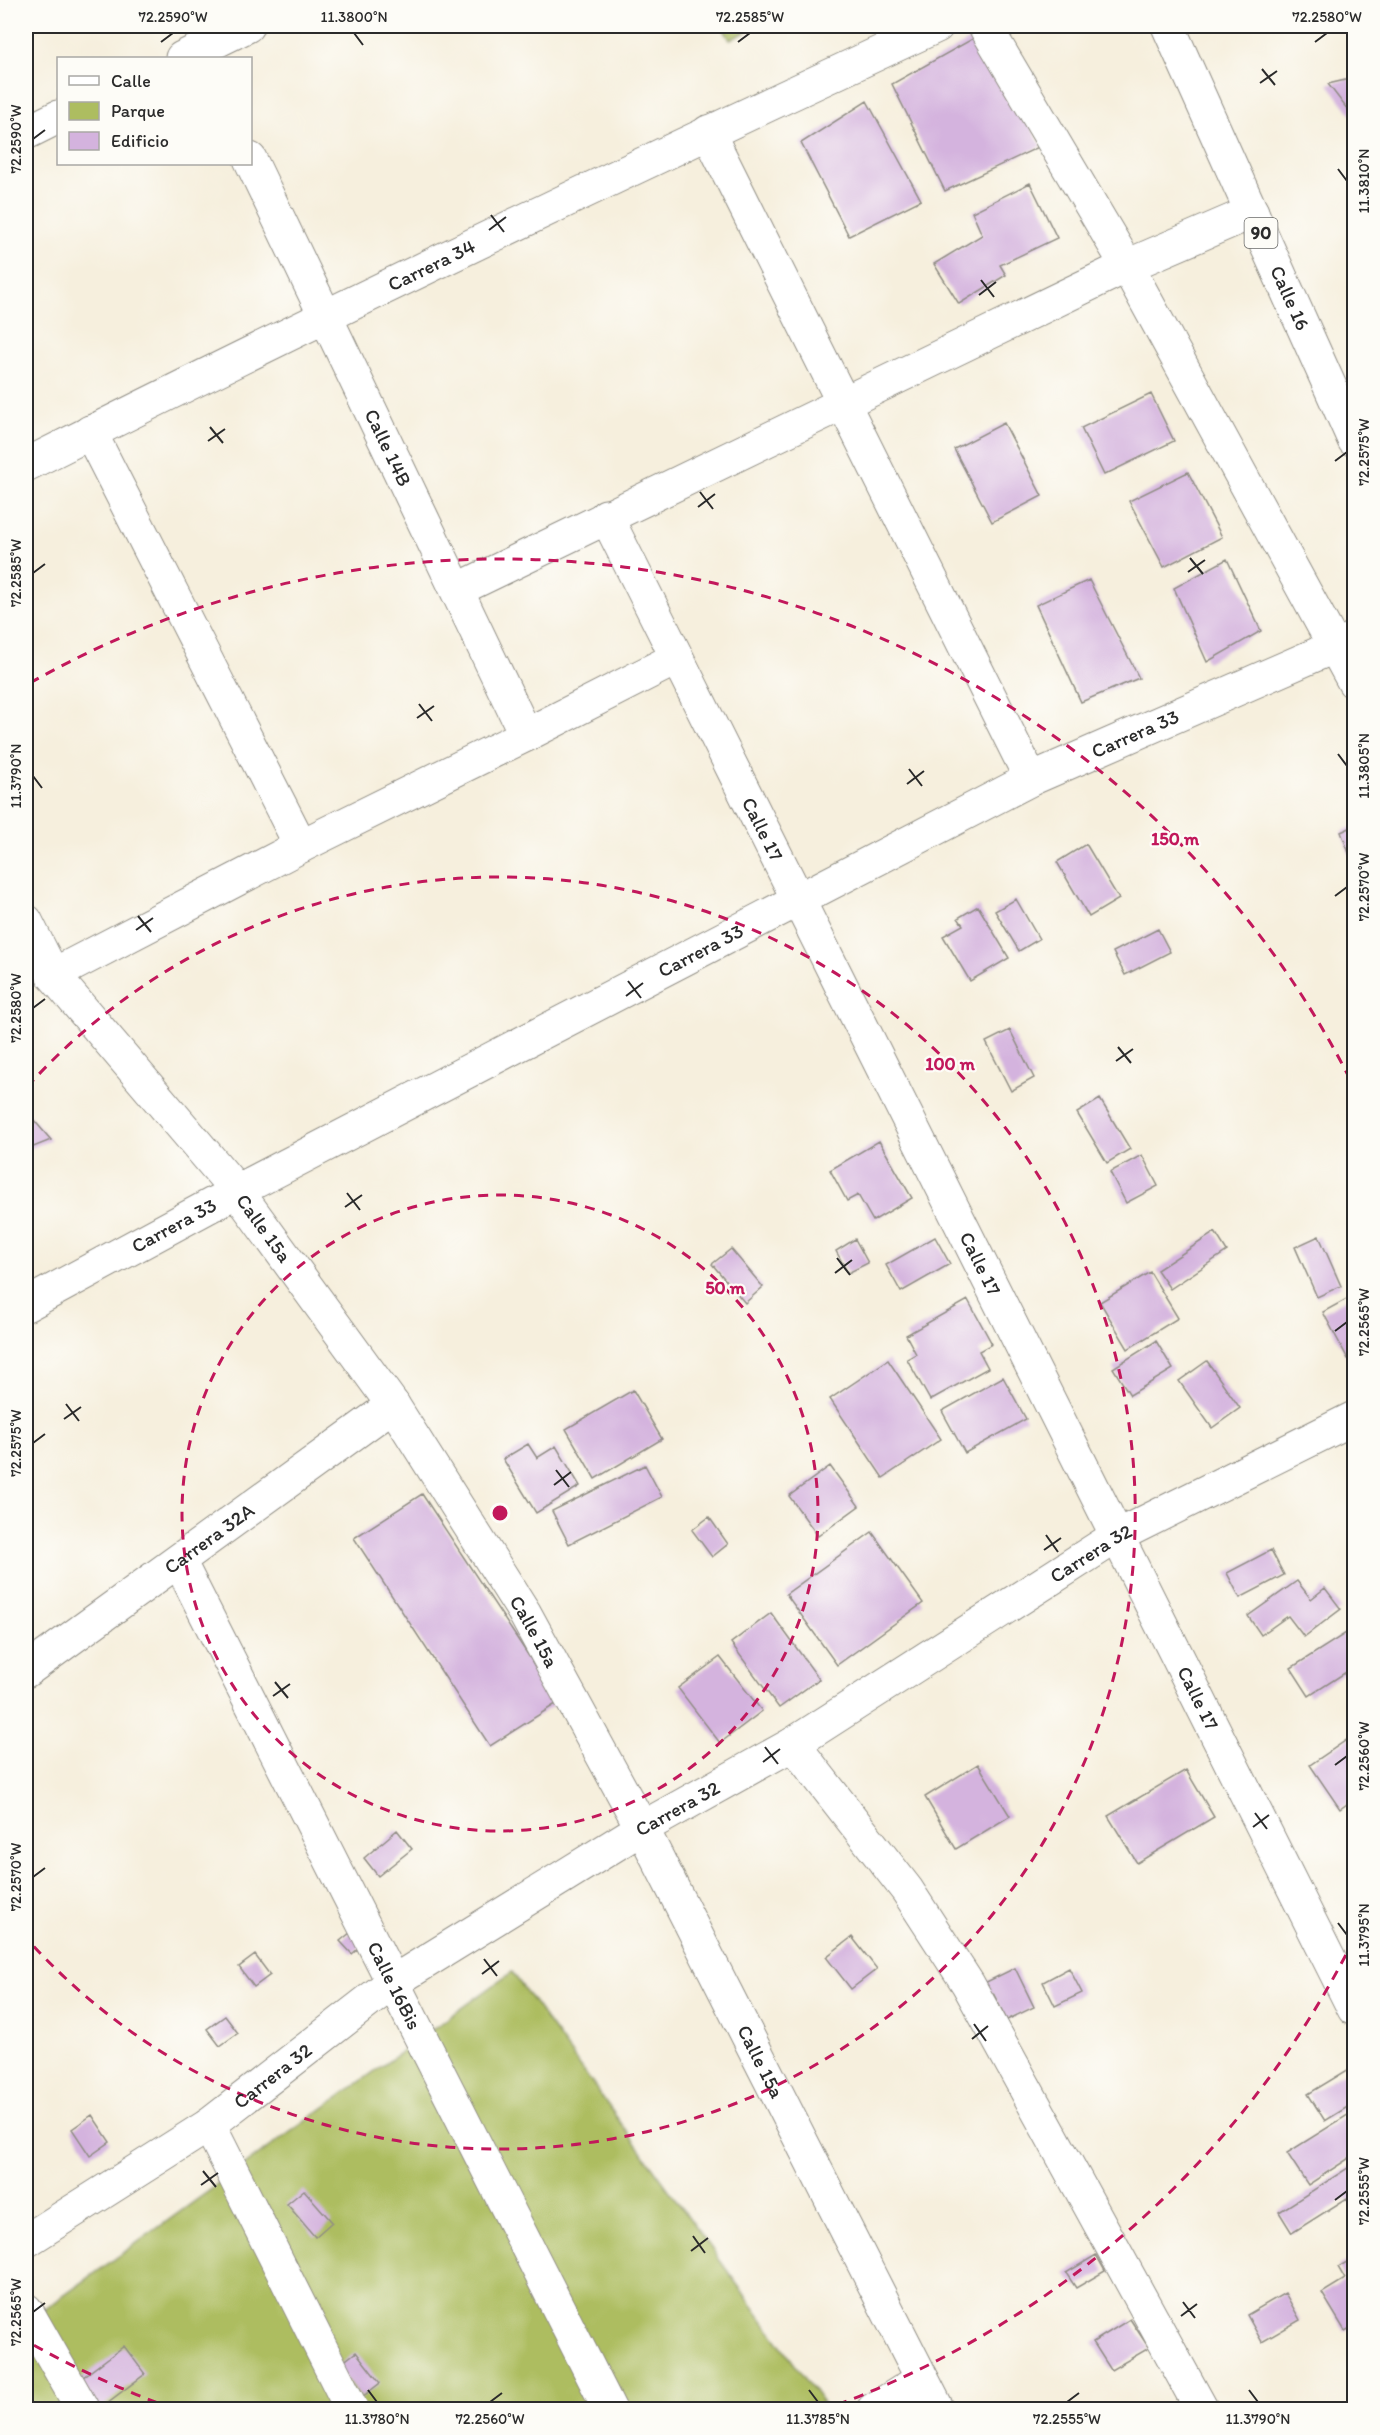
<svg xmlns="http://www.w3.org/2000/svg" width="1380" height="2435" font-family="Itim,sans-serif">
<style>
.green{fill:#adbd60;stroke:#6c7446;stroke-width:1.5}
.building{fill:#d4b3de}
.lines{fill:none;stroke-linecap:round;stroke-linejoin:round}
.street-casing{stroke:#908d84;stroke-width:35}
.highway-casing{stroke:#908d84;stroke-width:35}
.street{stroke:#fff;stroke-width:33}
.highway{stroke:#fff;stroke-width:33}
.ticks{fill:none;stroke:#2b2b2b;stroke-width:2}
.ring{fill:none;stroke:#c2185b;stroke-width:3;stroke-dasharray:10 8}
.labels{text-anchor:middle;dominant-baseline:central;stroke-width:4.5;stroke-linejoin:round;paint-order:stroke}
.shield{fill:#fdfcf7;stroke:#6a6a68;stroke-width:1.5}
.shield-label{font-size:18px;font-weight:bold;fill:#2b2b2b}
.street-label{font-size:20px;fill:#2b2b2b;stroke:#fdfcf7}
.centre{fill:#c2185b;stroke:#fdfcf7;stroke-width:3}
.ring-label{font-size:18px;text-anchor:middle;font-weight:bold;fill:#c2185b;stroke:#fdfcf7;stroke-width:4.5;stroke-linejoin:round;paint-order:stroke}
.neatline{fill:none;stroke:#2b2b2b;stroke-width:2}
.ticks-label{font-size:15px;text-anchor:middle;fill:#2b2b2b}
</style>
<rect width="100%" height="100%" fill="#fdfcf7"/>
<filter id="ink" filterUnits="userSpaceOnUse"><feTurbulence type="fractalNoise" baseFrequency=".0167" numOctaves="2"/><feDisplacementMap in="SourceGraphic" scale="12" xChannelSelector="R" yChannelSelector="G"/><feConvolveMatrix kernelMatrix="1 2 1 2 8 2 1 2 1" color-interpolation-filters="sRGB"/></filter>
<filter id="wash" filterUnits="userSpaceOnUse"><feTurbulence type="fractalNoise" baseFrequency=".008" numOctaves="4" result="noise"/><feDisplacementMap in="SourceGraphic" scale="24" xChannelSelector="R" yChannelSelector="G"/><feGaussianBlur stdDeviation="1.35" result="paint"/><feColorMatrix in="noise" values="0 0 0 0 0 0 0 0 0 0 0 0 0 0 0 0 0 1.4 0 .05"/><feComposite in="paint" operator="in"/></filter>
<g filter="url(#wash)">
<rect width="100%" height="100%" fill="#f6efdd"/>
<!-- green -->
<path class="green" d="M722,26H758L730,40Z
M512,1972L827,2409H26V2323Z"/>
<g id="blocks">
<!-- building -->
<path class="building" d="M983,33L1041,146L945,191L892,84Z
M1354,78V118L1328,84Z
M867,101L921,200L849,236L801,143Z
M1030,183L1057,238L1000,265L1006,275L959,304L934,264L982,235L972,212Z
M1151,394L1174,441L1104,475L1081,428Z
M1004,423L1042,496L992,522L954,449Z
M1188,472L1222,537L1164,567L1129,501Z
M1227,559L1261,631L1207,662L1174,588Z
M1089,580L1139,678L1081,702L1036,605Z
M1354,826V866L1341,832Z
M1086,844L1119,899L1089,917L1057,862Z
M1016,899L1039,939L1019,951L995,911Z
M978,906L1009,958L970,981L943,936L963,925L958,918Z
M1158,929L1170,952L1125,975L1113,952Z
M1010,1030L1034,1078L1011,1091L986,1042Z
M1100,1099L1130,1149L1107,1163L1077,1113Z
M26,1111L51,1140L26,1150Z
M879,1141L912,1198L873,1221L858,1195L847,1201L830,1170Z
M1142,1155L1158,1186L1126,1203L1110,1172Z
M1215,1232L1227,1251L1170,1289L1157,1270Z
M1319,1236L1341,1286L1317,1297L1295,1247Z
M935,1237L950,1264L901,1292L886,1265Z
M855,1239L868,1263L848,1273L836,1251Z
M731,1249L763,1287L745,1303L712,1264Z
M1150,1272L1178,1318L1128,1349L1100,1302Z
M1352,1296L1354,1301V1356L1348,1359L1323,1312Z
M968,1300L992,1344L979,1351L988,1368L930,1400L907,1359L916,1354L906,1335Z
M1156,1341L1173,1369L1130,1395L1113,1368Z
M888,1360L941,1439L883,1478L830,1399Z
M1207,1361L1240,1408L1212,1428L1179,1381Z
M1003,1377L1026,1419L965,1453L942,1411Z
M633,1390L662,1439L595,1479L566,1429Z
M528,1444L537,1458L556,1446L580,1486L536,1513L503,1459Z
M645,1465L662,1497L569,1544L552,1511Z
M830,1466L859,1506L818,1536L789,1496Z
M422,1494L559,1702L490,1746L354,1538Z
M709,1517L728,1544L712,1557L692,1530Z
M872,1532L923,1603L837,1665L786,1594Z
M1271,1550L1284,1575L1240,1598L1227,1573Z
M1297,1581L1311,1599L1325,1588L1341,1609L1304,1637L1288,1616L1261,1635L1248,1616Z
M771,1613L819,1679L779,1708L731,1643Z
M1346,1633L1354,1646V1667L1309,1696L1291,1668Z
M720,1657L762,1711L720,1743L678,1688Z
M1354,1735V1799L1340,1809L1310,1765Z
M978,1764L1010,1816L956,1849L925,1797Z
M1186,1770L1214,1817L1137,1863L1108,1816Z
M397,1830L412,1849L378,1876L364,1858Z
M356,1928L367,1941L352,1954L340,1941Z
M852,1937L877,1969L851,1989L826,1957Z
M255,1955L270,1975L254,1987L239,1967Z
M1015,1968L1034,2007L1007,2020L993,1993L982,1998L976,1987Z
M1069,1968L1082,1993L1055,2006L1043,1982Z
M225,2016L238,2033L220,2046L207,2029Z
M1354,2066V2103L1325,2121L1308,2094Z
M1354,2111V2155L1308,2185L1287,2153Z
M92,2115L110,2142L90,2156L72,2129Z
M1354,2164V2208L1347,2198L1292,2233L1279,2212Z
M304,2190L332,2222L315,2237L287,2204Z
M1096,2255L1105,2271L1076,2288L1066,2273Z
M1354,2258V2326L1345,2331L1322,2293L1345,2279L1338,2267Z
M1285,2293L1300,2320L1262,2342L1247,2315Z
M1130,2319L1149,2348L1111,2370L1093,2342Z
M124,2346L145,2374L99,2409L78,2381Z
M356,2352L380,2383L361,2398L337,2367Z"/>
</g>
</g>
<g filter="url(#ink)">
<use href="#blocks" fill-opacity="0" stroke="#908d84" stroke-width="1.5"/>
<g class="lines">
<defs>
<g id="street">
<path d="M985,26L1127,266L1354,682"/>
<path d="M182,58L247,26"/>
<path d="M708,132L1031,779"/>
<path d="M26,133L58,117"/>
<path id="s1" d="M250,159L526,735"/>
<path d="M90,432L301,846"/>
<path id="s2" d="M26,465C327,313 631,168 937,26"/>
<path id="s3" d="M606,516L1354,2009"/>
<path d="M457,590L1127,266L1252,212"/>
<path id="s4" d="M26,921L53,975L237,1191L393,1405L524,1612L642,1828L938,2410"/>
<path d="M53,975L301,846L526,735L677,658"/>
<path id="s5" d="M26,1305L237,1191L1031,779L1354,638"/>
<path id="s6" d="M179,1561L610,2410"/>
<path id="s7" d="M26,1671L393,1405"/>
<path d="M793,1744L907,1890L968,1984L1202,2410"/>
<path d="M209,2125L352,2410"/>
<path id="s8" d="M26,2241L209,2125L393,1982L642,1828L793,1744L1117,1536L1354,1418"/>
<path d="M26,2310L83,2410"/>
<path d="M873,2410L922,2379"/>
</g>
<g id="highway">
<path id="s9" d="M1168,26L1354,440"/>
</g>
</defs>
<!-- street casing -->
<use href="#street" class="street-casing"/>
<!-- highway casing -->
<use href="#highway" class="highway-casing"/>
<!-- street -->
<use href="#street" class="street"/>
<!-- highway -->
<use href="#highway" class="highway"/>
</g>
</g>
<!-- ticks -->
<path class="ticks" d="M354,33L363,45M161,42L173,33M738,42L750,33M1315,42L1327,33M1262,69L1275,85M1260,83L1277,71M33,139L45,130M1338,169L1347,181M491,215L504,232M489,230L506,217M981,280L994,297M979,295L996,282M210,427L223,443M208,441L225,429M1335,461L1347,452M700,492L713,509M698,507L715,494M1190,558L1203,574M1188,572L1205,560M33,573L45,564M419,704L432,721M417,718L434,706M1338,754L1347,766M909,769L922,786M33,776L42,788M907,784L924,771M1335,896L1347,887M138,916L151,932M136,930L153,918M628,981L641,998M626,996L643,983M33,1008L45,999M1118,1047L1131,1063M1116,1061L1133,1049M347,1193L360,1210M345,1207L362,1195M837,1258L850,1275M835,1273L852,1260M1335,1331L1347,1322M66,1404L79,1421M64,1419L81,1407M33,1443L45,1434M556,1470L569,1487M554,1485L571,1472M1046,1535L1058,1552M1044,1550L1061,1538M275,1682L288,1698M273,1696L290,1684M765,1747L778,1764M763,1762L780,1749M1335,1765L1347,1756M1255,1813L1267,1829M1253,1827L1269,1815M33,1877L45,1868M1338,1923L1347,1935M484,1959L497,1976M482,1974L499,1961M974,2024L986,2041M972,2039L988,2026M203,2171L216,2187M201,2185L218,2173M1335,2200L1347,2191M693,2236L705,2253M691,2251L708,2238M1183,2302L1195,2318M33,2312L45,2303M1181,2316L1197,2304M368,2390L377,2402M809,2390L818,2402M1249,2390L1258,2402M490,2402L502,2393M1067,2402L1079,2393"/>
<!-- distance rings -->
<g class="ring">
<circle cx="500" cy="1513" r="318"/>
<path d="M27 1087A636 636 0 1 1 27 1939"/>
<path d="M1354 1939A954 954 0 0 1 826 2409M174 2409A954 954 0 0 1 30 2343M30 683A954 954 0 0 1 1354 1087"/>
</g>
<g class="labels">
<!-- shield labels -->
<rect class="shield" x="1244.5" y="218" width="33" height="30" rx="4.5"/>
<g class="shield-label">
<text x="1261" y="233">90</text>
</g>
<!-- street labels -->
<g class="street-label">
<text stroke="none"><textPath href="#s2" startOffset="452">Carrera 34</textPath></text>
<text stroke="none"><textPath href="#s9" startOffset="298">Calle 16</textPath></text>
<text stroke="none"><textPath href="#s1" startOffset="320">Calle 14B</textPath></text>
<text stroke="none"><textPath href="#s5" startOffset="1248">Carrera 33</textPath></text>
<text stroke="none"><textPath href="#s3" startOffset="350">Calle 17</textPath></text>
<text stroke="none"><textPath href="#s5" startOffset="762">Carrera 33</textPath></text>
<text stroke="none"><textPath href="#s5" startOffset="168">Carrera 33</textPath></text>
<text stroke="none"><textPath href="#s4" startOffset="390">Calle 15a</textPath></text>
<text stroke="none"><textPath href="#s3" startOffset="836">Calle 17</textPath></text>
<text stroke="none"><textPath href="#s7" startOffset="226">Carrera 32A</textPath></text>
<text stroke="none"><textPath href="#s8" startOffset="1269">Carrera 32</textPath></text>
<text stroke="none"><textPath href="#s4" startOffset="876">Calle 15a</textPath></text>
<text stroke="none"><textPath href="#s3" startOffset="1322">Calle 17</textPath></text>
<text stroke="none"><textPath href="#s8" startOffset="783">Carrera 32</textPath></text>
<text stroke="none"><textPath href="#s6" startOffset="476">Calle 16Bis</textPath></text>
<text stroke="none"><textPath href="#s4" startOffset="1362">Calle 15a</textPath></text>
<text stroke="none"><textPath href="#s8" startOffset="297">Carrera 32</textPath></text>
</g>
</g>
<circle cx="500" cy="1513" r="9" class="centre"/>
<g class="ring-label">
<text x="1175" y="845">150 m</text>
<text x="950" y="1070">100 m</text>
<text x="725" y="1294">50 m</text>
</g>
<!-- margin -->
<rect width="1380" height="2435" fill="none" stroke="#fdfcf7" stroke-width="66"/>
<!-- legend -->
<rect x="57" y="57" width="195" height="108" fill="#fdfcf7" stroke="#a9a8a5" stroke-width="1.5"/>
<rect x="69" y="76" width="30" height="9" fill="#ffffff" stroke="#a9a8a5" stroke-width="1.5"/>
<text x="111" y="87" font-size="18" fill="#2b2b2b">Calle</text>
<rect x="69" y="102" width="30" height="18" fill="#adbd60" stroke="#a9a8a5" stroke-width="1.5"/>
<text x="111" y="117" font-size="18" fill="#2b2b2b">Parque</text>
<rect x="69" y="132" width="30" height="18" fill="#d4b3de" stroke="#a9a8a5" stroke-width="1.5"/>
<text x="111" y="147" font-size="18" fill="#2b2b2b">Edificio</text>
<rect x="33" y="33" width="1314" height="2369" class="neatline"/>
<g class="ticks-label">
<text x="173" y="22">72.2590°W</text>
<text x="354" y="22">11.3800°N</text>
<text x="750" y="22">72.2585°W</text>
<text x="1327" y="22">72.2580°W</text>
<text transform="translate(16 139) rotate(-90)" y="5">72.2590°W</text>
<text transform="translate(1364 181) rotate(-90)" y="5">11.3810°N</text>
<text transform="translate(1364 452) rotate(-90)" y="5">72.2575°W</text>
<text transform="translate(16 573) rotate(-90)" y="5">72.2585°W</text>
<text transform="translate(1364 766) rotate(-90)" y="5">11.3805°N</text>
<text transform="translate(16 776) rotate(-90)" y="5">11.3790°N</text>
<text transform="translate(1364 887) rotate(-90)" y="5">72.2570°W</text>
<text transform="translate(16 1008) rotate(-90)" y="5">72.2580°W</text>
<text transform="translate(1364 1322) rotate(-90)" y="5">72.2565°W</text>
<text transform="translate(16 1443) rotate(-90)" y="5">72.2575°W</text>
<text transform="translate(1364 1756) rotate(-90)" y="5">72.2560°W</text>
<text transform="translate(16 1877) rotate(-90)" y="5">72.2570°W</text>
<text transform="translate(1364 1935) rotate(-90)" y="5">11.3795°N</text>
<text transform="translate(1364 2191) rotate(-90)" y="5">72.2555°W</text>
<text transform="translate(16 2312) rotate(-90)" y="5">72.2565°W</text>
<text x="377" y="2424">11.3780°N</text>
<text x="490" y="2424">72.2560°W</text>
<text x="818" y="2424">11.3785°N</text>
<text x="1067" y="2424">72.2555°W</text>
<text x="1258" y="2424">11.3790°N</text>
</g>
</svg>
